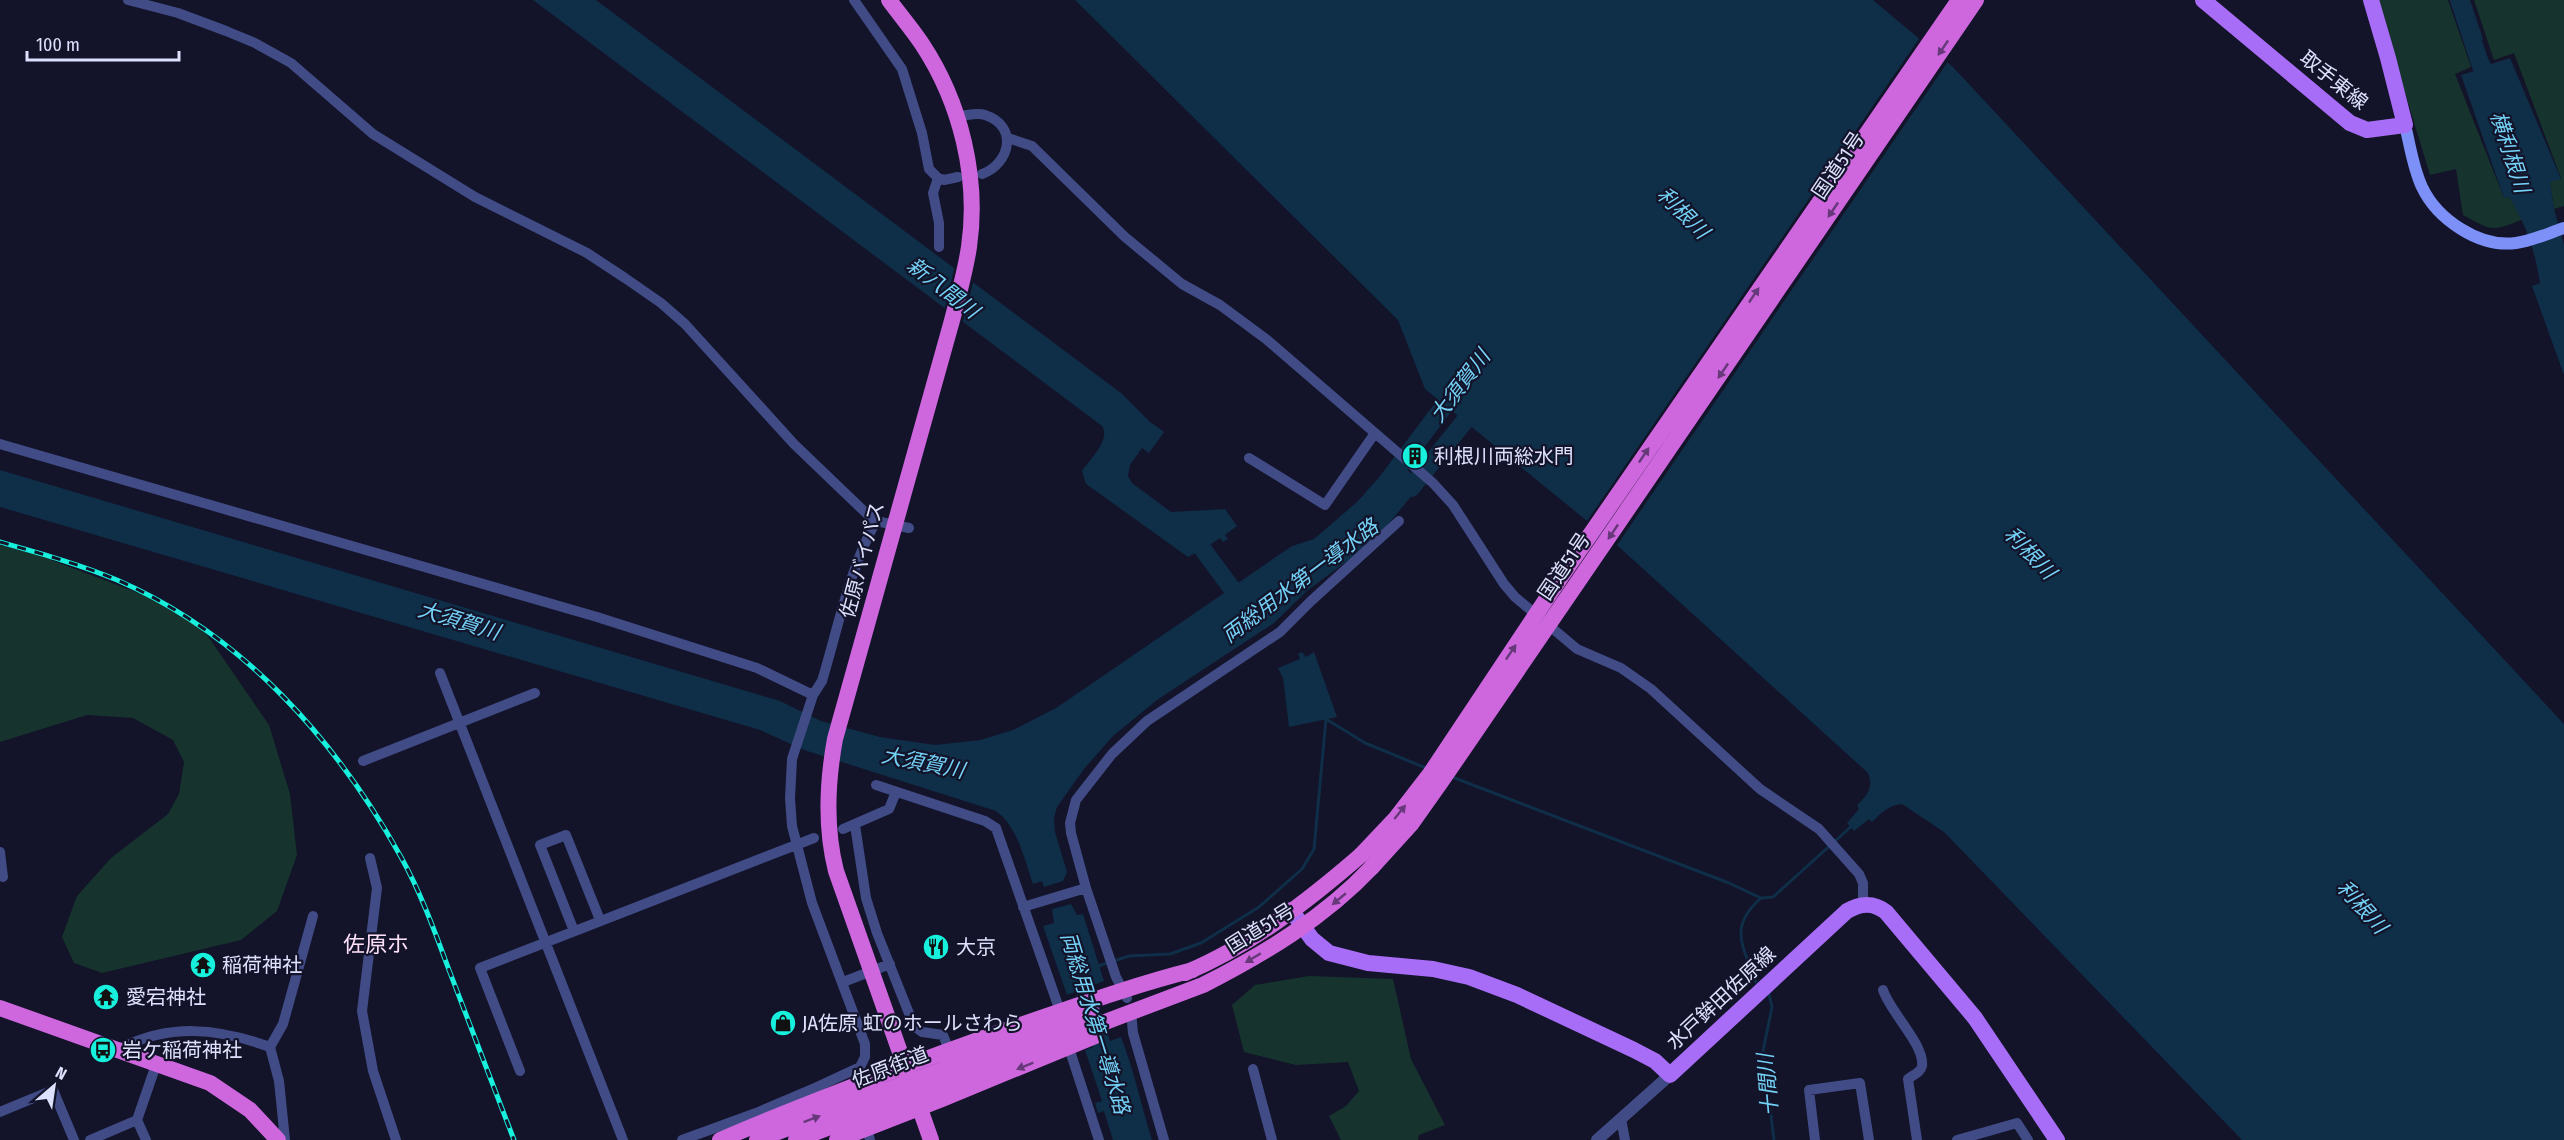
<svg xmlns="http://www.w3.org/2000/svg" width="2564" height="1140" font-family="'Fira Sans Condensed','Noto Sans JP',sans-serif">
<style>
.green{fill:#16342d}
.water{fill:#0f2e47}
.pier{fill:#13132a}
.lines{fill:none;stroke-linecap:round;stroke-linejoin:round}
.stream{stroke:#0f2e47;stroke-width:3}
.river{stroke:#0f2e47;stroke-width:18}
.minor{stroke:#414c86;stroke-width:10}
.tertiary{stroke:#414c86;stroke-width:12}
.secondary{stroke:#7c90f7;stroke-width:12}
.primary{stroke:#a86df6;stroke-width:16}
.trunk{stroke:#ce67dd;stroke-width:16}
.rail-casing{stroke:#17f0dc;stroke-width:5}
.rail{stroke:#13132a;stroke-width:3;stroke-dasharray:9;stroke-linecap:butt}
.trunk-bridge{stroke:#ce67dd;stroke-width:16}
.oneway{fill:#67397b}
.labels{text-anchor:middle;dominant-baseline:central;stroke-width:4.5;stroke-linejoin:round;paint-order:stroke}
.street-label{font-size:20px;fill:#dee1fd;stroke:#13132a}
.poi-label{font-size:20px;fill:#dee1fd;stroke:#13132a;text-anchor:start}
.water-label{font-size:21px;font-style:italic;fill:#73d2f6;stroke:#13132a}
.quarter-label{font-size:22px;fill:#fde0f8;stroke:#13132a}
</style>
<rect width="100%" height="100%" fill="#13132a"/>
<!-- green -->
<path class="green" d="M2377,0H2448L2471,67L2455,74L2504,198L2509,197L2523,219C2492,232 2493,231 2463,215L2456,169L2430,175Z
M2474,0H2564V206L2554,209L2550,182L2561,178L2514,53L2494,60Z
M0,545L38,555L173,606L203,629L269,725L290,794L297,855L277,911L241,940L102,973L74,963L62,937L77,896L111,858L168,814L179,794L184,762L173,740L133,718L87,715L0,742Z
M1309,976L1393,979L1411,1059L1445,1125L1419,1135L1418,1140H1341L1329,1116L1346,1106L1359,1091L1348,1062L1296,1065L1244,1052L1232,1005L1255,985Z"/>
<!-- water -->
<path class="water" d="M533,0H596L1121,393L1149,421L1164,432L1149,453L1142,448L1130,465L1128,476L1132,483L1171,512L1225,509L1237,526L1225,535L1228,539L1223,542L1220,538L1207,547L1220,565L1214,570L1201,550L1188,557L1086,484L1082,471C1090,459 1111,440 1102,426Z
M1075,0H1873L1953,67L2564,724V1140H2242L1944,832L1902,804C1889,805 1881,813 1872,822L1869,819L1854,831L1847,823L1859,809L1857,805C1867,795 1874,788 1868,773L1619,547L1425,389L1398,320Z
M2452,0H2470L2483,39L2467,45Z
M2486,54L2491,64L2510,58L2561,179L2550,182L2554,209L2564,244V375L2532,286L2540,283C2535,251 2526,224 2509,197L2504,198L2461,75L2477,70L2474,59Z
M1395,459L1422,483L1386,527L1350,559L1308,590L1274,623L1157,700L1113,736L1084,769L1057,807L1054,818L1055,832L1067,872L1063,881L1044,887L1042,881L1033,884C1024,859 1018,827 996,811L804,750L760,730L0,507V470L780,701L821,721L880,737L935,745L980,740L1013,730L1056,708L1227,591L1225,588L1232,582L1235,585L1292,546L1314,539L1358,501Z
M1302,652L1306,657L1314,652L1337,717L1289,727L1283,678L1278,668L1300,659L1298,654Z
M1071,904L1077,915L1083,914L1104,981L1067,995L1043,926L1054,923L1052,909Z
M1121,1037C1134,1070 1141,1105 1152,1140H1113L1104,1111L1098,1113L1095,1103L1102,1101L1085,1050Z"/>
<!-- pier -->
<path class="pier" d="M1921,36L1949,60L1615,548L1585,524Z
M955,265L974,279L962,325L944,311Z"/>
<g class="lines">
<!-- stream -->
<path class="stream" d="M1452,777L1729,883L1761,898L1773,897L1854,824
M1095,967L1129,956L1170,954L1201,943L1259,907L1302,869L1314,849L1326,719L1365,743L1426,768
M1756,982C1744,947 1727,928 1761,898
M1769,994L1772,1007L1763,1051L1774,1140"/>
<!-- river -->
<path class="river" d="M2459,0L2486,81
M1386,483L1460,385
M1411,488L1480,402
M1202,548L1238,597
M1078,966L1108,1066"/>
<!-- minor -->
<path class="minor" d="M128,0L178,13L226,31L255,43L291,63L373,134L475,197L587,253L625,278L661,303L685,324L794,444L866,513L876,521L909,528
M854,0L902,69L922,133L929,169L938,178L944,180L958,177
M957,116C966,116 977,112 985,115C1019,126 1010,164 982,174
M1008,138L1032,146L1125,237L1182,284L1220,305L1266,339L1433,483L1453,505L1504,584L1515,597L1577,649L1621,668L1651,689L1760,789L1819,829L1859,874L1863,883V904
M938,178L933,193L939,223V247
M0,444L597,617L757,668L813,695L792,759L790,798L792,826L812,903L865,1044V1057L860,1067L817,1087L821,1097
M1249,458L1325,505L1375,433
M440,673L623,1140
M813,695L822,681C838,628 849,570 876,521
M363,761L535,693
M876,785L985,821L996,828L1060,1011
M855,825L866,898L877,933L914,1026L922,1032L943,1035L949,1050
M843,829L889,809L896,792
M0,852L3,877
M370,858L377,888L362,1011L373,1071L396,1140
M1023,907L1086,888
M574,931L540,845L566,835L600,920
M843,982L890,964
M1883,990C1890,1012 1925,1045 1922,1066C1921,1072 1913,1075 1908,1079L1917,1140
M1127,998L1116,977L1086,888L1071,833L1070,823L1076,800L1112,754L1147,721L1280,632L1311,601L1399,521
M1131,1011L1133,1033L1164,1140
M270,1047L283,1024L313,916
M1069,1048L1099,1140
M119,1049C170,1023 217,1028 270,1047L279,1081L285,1140
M1253,1069L1272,1140
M520,1071L480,968L814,838
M0,1112L53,1090L74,1140
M1621,1119L1625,1140
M137,1120L146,1140
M867,1129L870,1140
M90,1140L137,1120L157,1062
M682,1140L756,1113L817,1087
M1815,1140L1809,1090L1860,1083L1869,1140
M1957,1140L2017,1123L2028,1140"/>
<!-- tertiary -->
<path class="tertiary" d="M1597,1140L1670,1075"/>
<!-- secondary -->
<path class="secondary" d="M2405,125C2410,145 2413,168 2422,187C2437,219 2479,248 2516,243C2532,241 2549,233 2564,228"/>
<!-- primary -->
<path class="primary" d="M2203,0L2350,123L2367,130L2405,125L2388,58L2371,0
M1291,910L1312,939L1329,953L1368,963L1433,969L1469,977L1517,995L1634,1050L1655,1061L1670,1075L1847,911C1861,903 1873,902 1886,912L1975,1018L2057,1140"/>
<!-- trunk -->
<path class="trunk" d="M889,0C900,15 912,29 922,44C961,103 979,178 969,247C965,273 958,298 951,324L835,739C827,783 825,828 836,871L931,1140
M1185,973C1250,946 1308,901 1361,855
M0,1008L210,1083L250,1110L278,1140
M944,1069L1092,1012
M949,1081L1203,985C1264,954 1324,918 1372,867
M720,1140C814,1100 910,1064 1006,1030C1068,1009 1130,986 1193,970
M757,1140L885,1091
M796,1140L890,1104
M837,1140L942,1099L1095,1036"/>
<defs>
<path id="rail" d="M0,542C39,553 79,564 117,580C242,634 336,740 401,857C421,893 435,932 449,970C471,1027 492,1083 514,1140"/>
</defs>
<!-- rail casing -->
<use href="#rail" class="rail-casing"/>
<!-- rail -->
<use href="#rail" class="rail"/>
<!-- trunk-bridge -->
<path class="trunk-bridge" d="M1361,855L1396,818L1430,774L1561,577L1959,0
M1372,867L1412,823L1441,782L1976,0
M885,1091L944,1069
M890,1104L949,1081"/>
</g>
<!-- one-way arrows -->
<defs><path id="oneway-solid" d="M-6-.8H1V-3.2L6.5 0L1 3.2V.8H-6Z" transform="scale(1.5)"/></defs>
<g class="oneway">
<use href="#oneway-solid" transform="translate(1943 48) rotate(124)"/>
<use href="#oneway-solid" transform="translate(1833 210) rotate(124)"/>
<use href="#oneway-solid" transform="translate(1754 295) rotate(-56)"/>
<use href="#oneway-solid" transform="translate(1723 371) rotate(124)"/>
<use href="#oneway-solid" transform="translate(1644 455) rotate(-56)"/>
<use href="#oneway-solid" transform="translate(1613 532) rotate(124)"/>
<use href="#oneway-solid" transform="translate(1511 652) rotate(-56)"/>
<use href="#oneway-solid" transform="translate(1400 812) rotate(-51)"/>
<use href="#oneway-solid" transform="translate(1339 899) rotate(140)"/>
<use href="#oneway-solid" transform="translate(1253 958) rotate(149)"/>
<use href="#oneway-solid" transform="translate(1025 1066) rotate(158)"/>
<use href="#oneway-solid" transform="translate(812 1119) rotate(-21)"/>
</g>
<!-- icons -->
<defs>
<symbol id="building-disc" viewBox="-11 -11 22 22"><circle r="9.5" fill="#17f0dc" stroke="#13132a"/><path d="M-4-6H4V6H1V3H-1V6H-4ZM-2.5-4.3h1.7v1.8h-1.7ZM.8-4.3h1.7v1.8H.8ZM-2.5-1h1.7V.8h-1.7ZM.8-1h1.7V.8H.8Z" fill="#111"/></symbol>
<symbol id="restaurant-disc" viewBox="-11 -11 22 22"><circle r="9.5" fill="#17f0dc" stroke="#13132a"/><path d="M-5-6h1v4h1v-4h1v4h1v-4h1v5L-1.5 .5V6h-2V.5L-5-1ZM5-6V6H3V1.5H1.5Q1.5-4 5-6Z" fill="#111"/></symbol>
<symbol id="temple-disc" viewBox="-11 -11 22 22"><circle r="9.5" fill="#17f0dc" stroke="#13132a"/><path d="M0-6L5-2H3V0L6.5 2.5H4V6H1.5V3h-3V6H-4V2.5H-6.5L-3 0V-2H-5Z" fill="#111"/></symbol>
<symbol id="shop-disc" viewBox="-11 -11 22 22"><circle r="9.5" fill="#17f0dc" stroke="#13132a"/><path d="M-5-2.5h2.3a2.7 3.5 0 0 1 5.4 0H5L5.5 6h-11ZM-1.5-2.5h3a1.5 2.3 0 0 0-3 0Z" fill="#111"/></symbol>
<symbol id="bus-disc" viewBox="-11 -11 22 22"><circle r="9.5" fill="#17f0dc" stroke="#13132a"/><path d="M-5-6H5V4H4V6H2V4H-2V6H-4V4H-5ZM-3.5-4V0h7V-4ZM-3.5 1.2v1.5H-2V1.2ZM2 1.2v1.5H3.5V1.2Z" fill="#111"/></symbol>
</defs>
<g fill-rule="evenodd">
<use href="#building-disc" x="1400" y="441" width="30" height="30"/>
<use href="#restaurant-disc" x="921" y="932" width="30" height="30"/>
<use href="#temple-disc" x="188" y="950" width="30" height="30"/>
<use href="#temple-disc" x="91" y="982" width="30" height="30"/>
<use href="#shop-disc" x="768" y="1008" width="30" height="30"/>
<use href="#bus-disc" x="88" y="1035" width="30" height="30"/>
</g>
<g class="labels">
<!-- street labels -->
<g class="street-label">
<text transform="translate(2334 80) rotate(39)">取手東線</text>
<text transform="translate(1838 165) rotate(-56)">国道51号</text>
<text transform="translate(862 560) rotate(-75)">佐原バイパス</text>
<text transform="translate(1564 566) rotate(-56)">国道51号</text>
<text transform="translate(1260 928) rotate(-32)">国道51号</text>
<text transform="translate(1721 998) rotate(-43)">水戸鉾田佐原線</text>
<text transform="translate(890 1067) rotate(-21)">佐原街道</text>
</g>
<!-- poi labels -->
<g class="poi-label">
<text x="1434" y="456">利根川両総水門</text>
<text x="956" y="947">大京</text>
<text x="222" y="965">稲荷神社</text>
<text x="126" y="997">愛宕神社</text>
<text x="802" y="1023">JA佐原 虹のホールさわら</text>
<text x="122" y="1050">岩ケ稲荷神社</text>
</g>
<!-- water labels -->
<g class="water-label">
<text transform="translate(2510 152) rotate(72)">横利根川</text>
<text transform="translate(1683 213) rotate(45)">利根川</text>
<text transform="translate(943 288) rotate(38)">新八間川</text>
<text transform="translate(1460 386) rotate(-53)">大須賀川</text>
<text transform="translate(2030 553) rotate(46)">利根川</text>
<text transform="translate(1300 581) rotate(-37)">両総用水第一導水路</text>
<text transform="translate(459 621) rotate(17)">大須賀川</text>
<text transform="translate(923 763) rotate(11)">大須賀川</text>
<text transform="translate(2362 907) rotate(48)">利根川</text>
<text transform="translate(1095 1023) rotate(73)">両総用水第一導水路</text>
<text transform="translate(1768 1085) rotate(-95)">十間川</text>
</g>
<!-- quarter labels -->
<g class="quarter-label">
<text x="376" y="944">佐原ホ</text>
</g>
</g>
<!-- north arrow -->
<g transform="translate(54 1086) rotate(29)" stroke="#13132a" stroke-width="4.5" paint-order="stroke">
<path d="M0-4.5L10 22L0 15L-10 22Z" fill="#dee1fd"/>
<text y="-9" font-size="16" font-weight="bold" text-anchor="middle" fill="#dee1fd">N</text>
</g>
<!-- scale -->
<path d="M27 51v9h152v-9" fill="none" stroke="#dee1fd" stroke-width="3"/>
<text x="36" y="51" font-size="18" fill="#dee1fd" stroke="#13132a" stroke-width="4.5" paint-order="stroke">100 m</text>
</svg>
